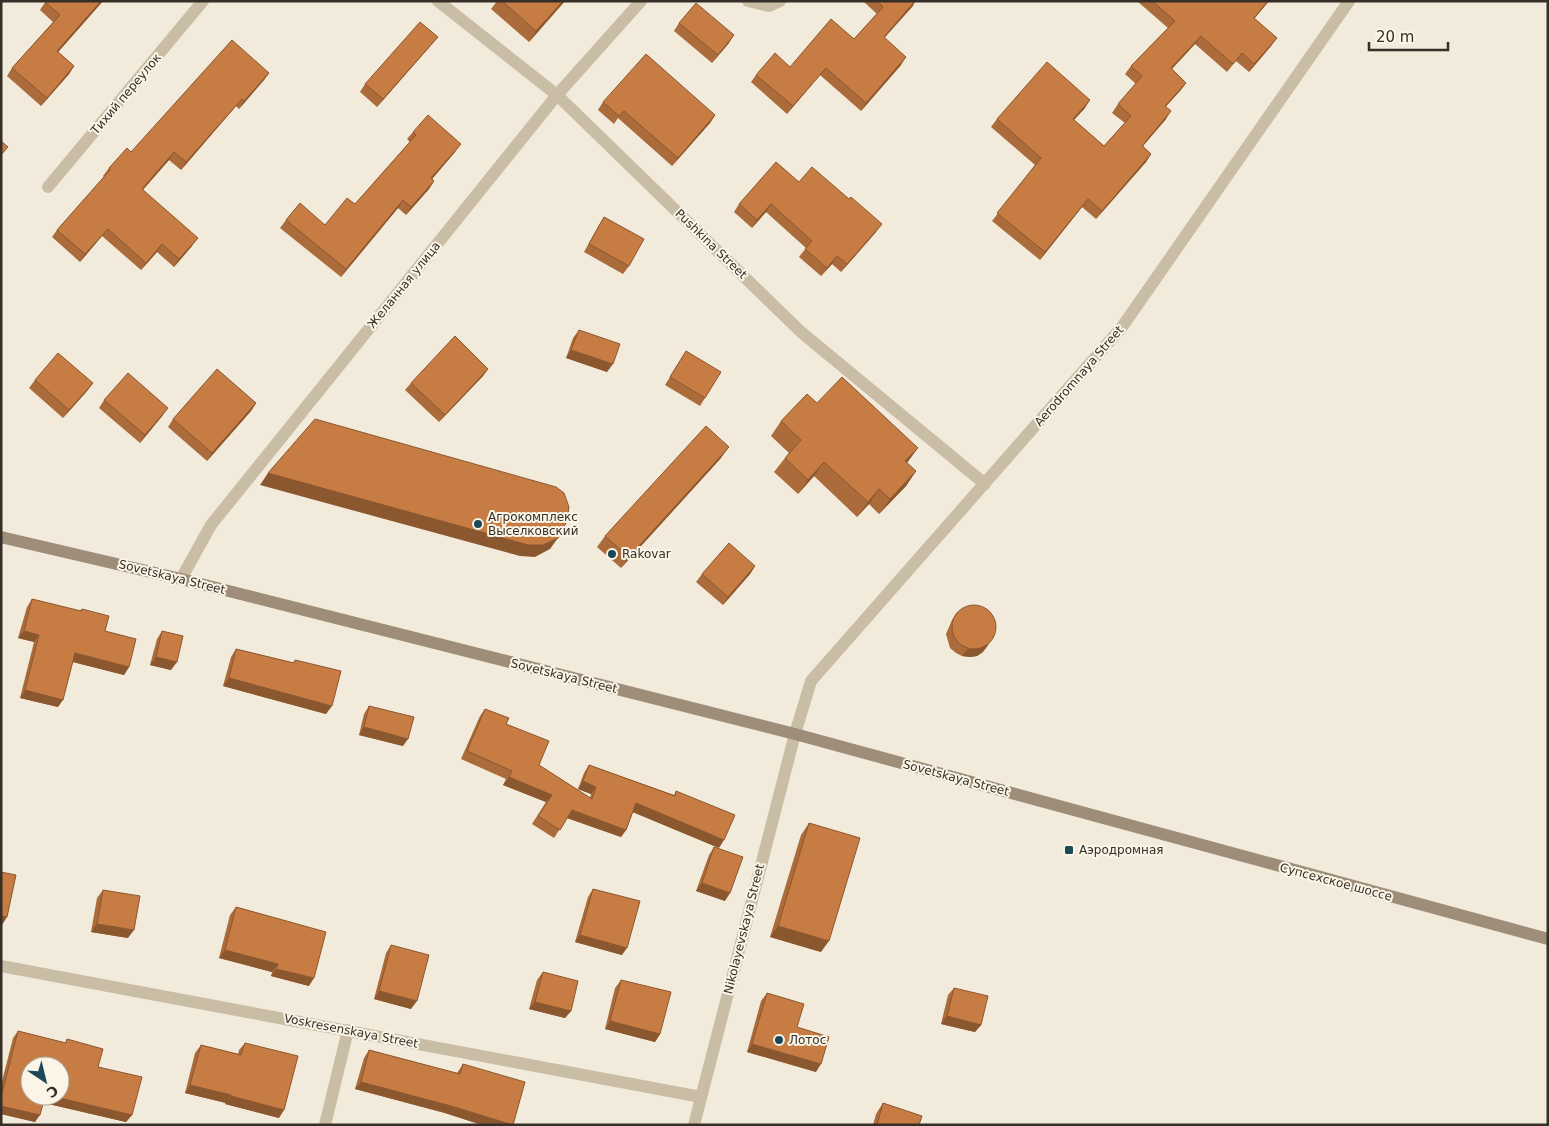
<svg xmlns="http://www.w3.org/2000/svg" width="1549" height="1126" font-family="'DejaVu Sans',sans-serif">
<style>
.lines{fill:none;stroke-linecap:round;stroke-linejoin:round}
.minor{stroke:#cabda6;stroke-width:12}
.secondary{stroke:#9e8d78;stroke-width:12}
.wall{fill:#ab6b3a}
.shaded-wall{fill:#8b572f}
.building{fill:#c77c43;stroke:#8b572f}
.poi-dot{fill:#1c4958;stroke:#faf5e7;stroke-width:2}
.labels{text-anchor:middle;dominant-baseline:central;stroke-width:4;stroke-linejoin:round;paint-order:stroke}
.street-label{font-size:12px;fill:#362f27;stroke:#faf5e7}
.poi-label{font-size:12px;fill:#362f27;stroke:#faf5e7;text-anchor:start}
</style>
<rect width="100%" height="100%" fill="#f2ebdb"/>
<g class="lines">
<!-- minor -->
<path class="minor" d="M438,1L557,95L801,332L985,484
M748,1L769,6L780,1
M48,187L203,1
M181,579L211,525L557,95L641,1
M1,966L701,1097
M325,1125L348,1030
M694,1125L795,734L811,681L1122,327L1349,1"/>
<!-- secondary -->
<path class="secondary" d="M1,537L181,579L795,734L1548,939"/>
</g>
<!-- wall -->
<path class="wall" d="M46,1H103L58,52L74,66L69,74L41,106L7,76L12,68L53,22L40,10Z
M497,1H565L529,42L491,9Z
M865,1H916L884,38L901,65L861,111L820,75L787,114L751,82L756,75L790,67L854,39L877,14L864,2Z
M1137,1H1269L1254,19L1277,38L1271,46L1249,72L1236,61L1227,72L1195,44L1172,69L1186,83L1180,91L1166,106V119L1143,146L1151,154L1146,162L1096,219L1082,207L1040,260L992,221L1035,165L991,127L997,119L1085,108L1074,120L1104,146L1125,123L1112,113L1118,104L1136,84L1125,74L1131,66L1168,28Z
M679,23L729,43L712,63L674,31Z
M438,37L432,44L377,107L360,92L365,84Z
M269,73L264,80L239,109L236,106L181,170L169,160L143,190L192,246L174,267L157,252L141,270L102,236L80,262L52,237L57,230L104,177L103,176L109,168L131,152Z
M603,102L715,115L710,123L672,166L618,118L614,124L598,110Z
M413,132L455,152L432,179L434,181L429,189L406,215L398,208L341,277L280,228L286,220L325,225L355,204L410,142L407,139Z
M799,182L876,232L841,272L832,264L821,276L799,257L806,248L766,212L752,228L734,212L739,204Z
M604,217L629,266L623,274L584,252L599,225Z
M579,330L607,372L566,358L573,338Z
M686,351L705,398L700,406L665,385Z
M488,369L483,376L439,422L405,390L411,383Z
M35,380L93,383L87,391L63,418L29,388Z
M104,400L163,415L140,443L99,408Z
M256,403L251,411L207,461L168,427L173,419Z
M817,403L916,471L906,486L879,514L869,504L857,517L814,476L798,494L774,472L785,458L789,453L771,436L781,421Z
M721,458L621,568L597,547L605,536Z
M755,566L750,574L723,605L696,582L702,574Z
M32,599L80,611L82,609L105,631L129,667L124,675L73,662L58,707L20,698L34,642L18,638L27,607Z
M957,612L983,652L977,656L970,657L962,656L956,653L950,648L946,634L952,620Z
M162,631L171,670L150,665L157,639Z
M236,649L293,663L295,660L326,714L223,686L231,657Z
M369,706L403,746L359,735L364,714Z
M485,709L506,724L539,765L590,798L591,794L578,789L584,773L589,765L674,795L676,791L719,848L633,812L626,830L621,837L567,818L554,838L532,824L546,802L503,785L506,779L461,759L480,716Z
M809,823L821,952L770,937L801,835Z
M714,847L725,901L696,891L709,855Z
M593,889L622,955L575,942L588,897Z
M103,890L128,938L91,932L97,898Z
M236,907L309,986L271,976L272,972L219,958L230,915Z
M391,945L411,1009L374,999L386,953Z
M543,972L571,1011L565,1018L529,1009L537,980Z
M621,980L660,1034L655,1042L605,1029L615,988Z
M954,988L981,1025L975,1032L941,1024L948,995Z
M767,993L797,1027L816,1072L747,1052L761,1001Z
M18,1031L65,1043L67,1039L98,1067L132,1115L126,1122L44,1103L35,1122L1,1114V1085L13,1038Z
M245,1043L279,1118L225,1104L226,1103L185,1093L195,1053L201,1045L238,1054L239,1050Z
M369,1050L457,1073L463,1064L513,1125H482L445,1113L355,1089L364,1058Z
M883,1103L919,1125H873L876,1114Z"/>
<!-- shaded-wall -->
<path class="shaded-wall" d="M101,1H103L52,59L57,51Z
M563,1H565L529,42L536,31Z
M915,1L913,6L878,45L884,37Z
M1268,1H1269L1248,26L1254,18Z
M734,35L729,43L712,63L718,55Z
M1201,36L1195,44L1165,76L1171,68Z
M438,37L432,44L377,107L383,99Z
M1277,38L1271,46L1249,72L1254,64Z
M906,57L901,65L861,111L866,103Z
M74,66L69,74L41,106L47,98Z
M826,68L820,75L787,114L793,106Z
M269,73L264,80L239,109L244,101Z
M1186,83L1180,91L1159,114L1165,106Z
M242,99L236,106L181,170L186,162Z
M1090,100L1085,108L1067,127L1073,119Z
M1171,111L1166,119L1136,154L1142,146Z
M715,115L710,123L672,166L678,158Z
M461,144L455,152L426,186L431,178Z
M174,152L169,160L136,197L142,189Z
M1151,154L1146,162L1096,219L1102,211Z
M434,181L429,189L406,215L411,207Z
M1088,199L1082,207L1040,260L1045,252Z
M403,200L398,208L341,277L346,269Z
M771,204L766,212L752,228L757,220Z
M882,224L876,232L841,272L847,264Z
M108,229L102,236L80,262L85,254Z
M198,238L192,246L174,267L179,259Z
M162,244L157,252L141,270L146,263Z
M837,256L832,264L821,276L827,268Z
M571,350L613,364L607,372L566,358Z
M488,369L483,376L439,422L445,415Z
M93,383L87,391L63,418L69,410Z
M256,403L251,411L207,461L212,453Z
M168,408L163,415L140,443L145,435Z
M729,447L721,458L621,568L629,557Z
M918,448L907,463L895,476L905,461Z
M824,462L814,476L798,494L808,480Z
M916,471L906,486L879,514L890,499Z
M268,473L558,538L550,549L535,557L520,556L260,485Z
M879,489L869,504L857,517L868,502Z
M755,566L750,574L723,605L728,597Z
M24,631L39,635L34,642L18,638Z
M989,644L983,652L977,656L970,657L962,656L968,649Z
M75,653L129,667L124,675L69,661Z
M156,657L177,662L171,670L150,665Z
M229,678L332,706L326,714L223,686Z
M25,690L63,700L58,707L20,698Z
M364,727L408,739L403,746L359,735Z
M509,777L552,795L546,802L503,785Z
M583,781L596,787L591,794L578,789Z
M636,803L724,840L719,848L630,811Z
M572,810L626,830L621,837L567,818Z
M702,883L730,893L725,901L696,891Z
M1,916L7,917L2,925H1Z
M97,924L134,930L128,938L91,932Z
M778,926L829,941L821,952L770,937Z
M580,935L627,948L622,955L575,942Z
M225,950L278,964L272,972L219,958Z
M276,969L314,978L309,986L271,976Z
M379,991L417,1001L411,1009L374,999Z
M535,1002L571,1011L565,1018L529,1009Z
M947,1016L981,1025L975,1032L941,1024Z
M610,1021L660,1034L655,1042L605,1029Z
M752,1044L821,1064L816,1072L747,1052Z
M361,1082L451,1106L513,1125H482L445,1113L355,1089Z
M190,1085L231,1095L226,1103L185,1093Z
M45,1096H51L132,1115L126,1122L40,1102Z
M231,1096L284,1110L279,1118L225,1104Z
M1,1106L40,1115L35,1122L1,1114Z"/>
<!-- building -->
<path class="building" d="M46,1H101L57,51L74,66L47,98L12,68L60,15L45,2Z
M502,1H563L536,31Z
M877,1H915L884,37L906,57L866,103L826,68L793,106L756,75L775,53L790,67L831,19L854,39L883,7Z
M1152,1H1268L1254,18L1277,38L1254,64L1242,53L1233,64L1201,36L1171,68L1186,83L1165,106L1171,111L1142,146L1151,154L1102,211L1088,199L1045,252L997,213L1041,158L997,119L1047,62L1090,100L1073,119L1104,146L1131,116L1118,104L1142,76L1131,66L1175,21Z
M696,3L734,35L718,55L679,23Z
M420,22L438,37L383,99L365,84Z
M232,40L269,73L244,101L242,99L186,162L174,152L142,189L198,238L179,259L162,244L146,263L108,229L85,254L57,230L110,170L109,168L127,148L131,152Z
M646,54L715,115L678,158L624,111L619,116L603,102Z
M428,115L461,144L431,178L434,181L411,207L403,200L346,269L286,220L300,203L325,225L347,198L355,204L416,135L413,132Z
M1,141L8,147L1,155Z
M776,162L799,182L812,167L849,199L851,197L882,224L847,264L837,256L827,268L805,249L812,241L771,204L757,220L739,204Z
M604,217L644,239L629,266L589,244Z
M579,330L620,344L613,364L571,350Z
M455,336L488,369L445,415L411,383Z
M686,351L721,372L705,398L670,377Z
M58,353L93,383L69,410L35,380Z
M217,369L256,403L212,453L173,419Z
M128,373L168,408L145,435L104,400Z
M842,377L918,448L905,461L916,471L890,499L879,489L868,502L824,462L808,480L785,458L801,440L781,421L807,394L817,403Z
M315,419L556,487L564,493L569,507L567,521L558,538L543,545H528L268,473Z
M706,426L729,447L629,557L605,536Z
M729,543L755,566L728,597L702,574Z
M32,599L81,611L82,609L109,616L105,631L136,639L129,667L75,653L63,700L25,690L39,635L24,631Z
M952 627a22 22 0 1 1 44 0a22 22 0 1 1-44 0Z
M162,631L183,636L177,662L156,657Z
M236,649L294,663L295,660L341,671L332,706L229,678Z
M369,706L414,717L408,739L364,727Z
M485,709L509,718L506,724L549,741L539,765L592,799L596,787L583,781L589,765L675,796L676,791L735,815L724,840L636,803L626,830L572,810L560,830L538,816L552,795L509,777L512,771L467,751Z
M809,823L860,838L829,941L778,926Z
M714,847L743,857L730,893L702,883Z
M1,872L16,875L7,917L1,916Z
M593,889L640,901L627,948L580,935Z
M103,890L140,896L134,930L97,924Z
M236,907L326,932L314,978L276,969L278,964L225,950Z
M391,945L429,955L417,1001L379,991Z
M543,972L578,981L571,1011L535,1002Z
M621,980L671,992L660,1034L610,1021Z
M954,988L988,996L981,1025L947,1016Z
M767,993L804,1004L797,1027L829,1037L821,1064L752,1044Z
M18,1031L66,1043L67,1039L103,1049L98,1067L142,1077L132,1115L51,1096H60V1066H30V1096H45L40,1115L1,1106V1097Z
M245,1043L298,1056L284,1110L231,1096V1095L190,1085L201,1045L241,1055Z
M369,1050L460,1074L463,1064L525,1082L513,1125L451,1106L361,1082Z
M883,1103L922,1116L919,1125H877Z"/>
<!-- markers -->
<g class="poi-dot">
<circle cx="478" cy="524" r="5"/>
<circle cx="612" cy="554" r="5"/>
<rect x="1064" y="845" width="10" height="10" rx="2.5"/>
<circle cx="779" cy="1040" r="5"/>
</g>
<g class="labels">
<!-- street labels -->
<g class="street-label">
<text transform="translate(126 94) rotate(-50)">Тихий переулок</text>
<text transform="translate(711 244) rotate(44)">Pushkina Street</text>
<text transform="translate(404 285) rotate(-51)">Желанная улица</text>
<text transform="translate(1079 376) rotate(-49)">Aerodromnaya Street</text>
<text transform="translate(172 577) rotate(14)">Sovetskaya Street</text>
<text transform="translate(564 676) rotate(14)">Sovetskaya Street</text>
<text transform="translate(956 778) rotate(15)">Sovetskaya Street</text>
<text transform="translate(1336 882) rotate(15)">Супсехское шоссе</text>
<text transform="translate(744 929) rotate(-76)">Nikolayevskaya Street</text>
<text transform="translate(351 1031) rotate(11)">Voskresenskaya Street</text>
</g>
<!-- poi labels -->
<g class="poi-label">
<text x="488" y="517">Агрокомплекс<tspan x="488" dy="14">Выселковский</tspan></text>
<text x="622" y="554">Rakovar</text>
<text x="1079" y="850">Аэродромная</text>
<text x="789" y="1040">Лотос</text>
</g>
</g>
<!-- border -->
<rect width="1549" height="1126" fill="none" stroke="#362f27" stroke-width="5"/>
<!-- north arrow -->
<g transform="translate(45 1081) rotate(145)"><circle r="24" fill="#faf5e7" stroke="#aca69a"/>
<path d="M0-4L9 19L0 12L-9 19Z" fill="#1c4958"/>
<text y="-8" font-size="14" font-weight="bold" text-anchor="middle" fill="#362f27">С</text>
</g>
<!-- scale -->
<path d="M1369 42v8h79v-8" fill="none" stroke="#362f27" stroke-width="2.5"/>
<text x="1376" y="42" font-size="15" fill="#362f27" stroke="#faf5e7" stroke-width="4" paint-order="stroke">20 m</text>
</svg>
